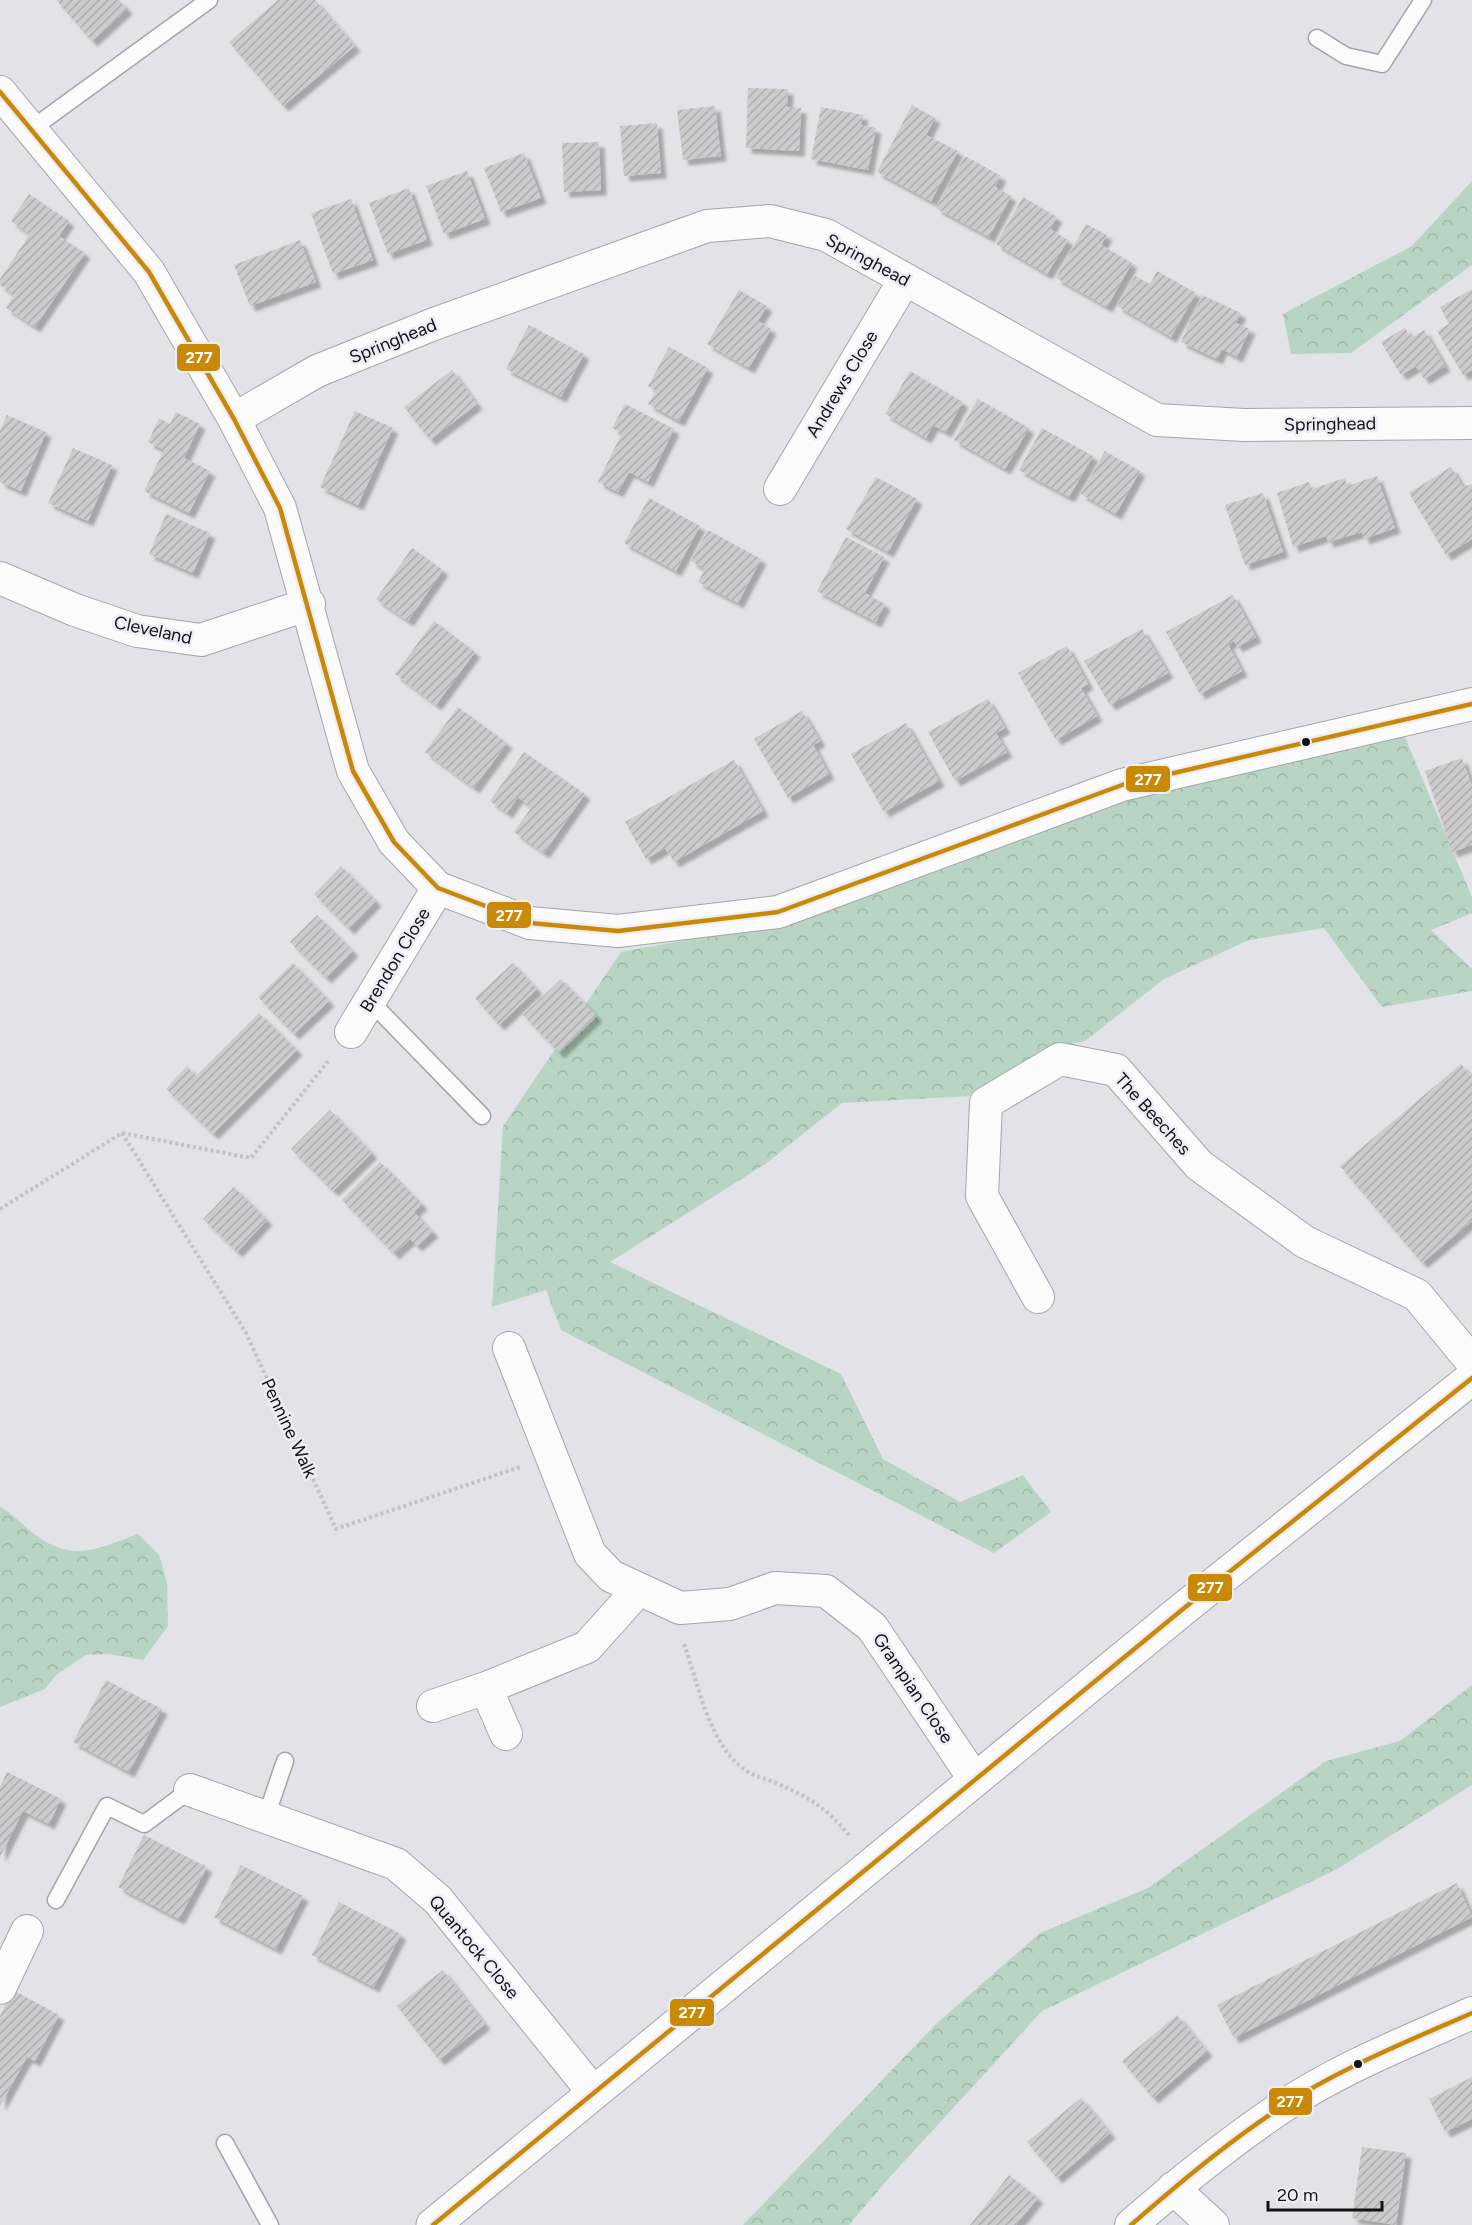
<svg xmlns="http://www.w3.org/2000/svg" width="1472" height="2225" font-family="Figtree,sans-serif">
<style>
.forest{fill:url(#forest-crowns)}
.building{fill:url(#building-hatch);filter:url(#shadow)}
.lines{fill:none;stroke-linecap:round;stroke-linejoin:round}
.lane-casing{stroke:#a5a5a9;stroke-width:19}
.street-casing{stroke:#a5a5a9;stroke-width:34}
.secondary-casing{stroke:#a5a5a9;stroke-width:35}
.path{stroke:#c3c3c5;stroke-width:4;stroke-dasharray:3 3;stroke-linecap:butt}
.lane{stroke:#fbfbfc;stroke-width:16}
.street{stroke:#fbfbfc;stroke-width:32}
.secondary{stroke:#fbfbfc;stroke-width:33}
.bus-1-casing{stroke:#ededf7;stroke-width:9}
.bus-1{stroke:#c98904;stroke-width:4.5}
.bus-dot{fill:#131316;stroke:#ededf7;stroke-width:2}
.labels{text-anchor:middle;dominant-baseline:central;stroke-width:5;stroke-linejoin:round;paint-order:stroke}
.street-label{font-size:18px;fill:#131316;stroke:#ededf7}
.line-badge{stroke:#ededf7;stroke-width:2}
.badge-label{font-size:16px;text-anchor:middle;font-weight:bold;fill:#fff}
</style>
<defs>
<pattern id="forest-crowns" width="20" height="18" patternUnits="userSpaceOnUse" patternTransform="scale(1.5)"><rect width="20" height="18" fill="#b8d5c3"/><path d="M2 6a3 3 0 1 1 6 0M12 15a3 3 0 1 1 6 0" fill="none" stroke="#9db6a7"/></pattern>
<pattern id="building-hatch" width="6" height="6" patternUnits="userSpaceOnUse" patternTransform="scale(1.5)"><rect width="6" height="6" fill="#cdcbcd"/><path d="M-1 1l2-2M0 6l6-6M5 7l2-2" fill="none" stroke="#afadaf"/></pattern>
<filter id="shadow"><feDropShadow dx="5.5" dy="5.5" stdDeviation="1.5" flood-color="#0004"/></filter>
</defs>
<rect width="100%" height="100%" fill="#e2e2e8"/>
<!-- forest -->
<path class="forest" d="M1472,181V265L1351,353L1291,354L1283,314L1412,246Z
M1402,730L1472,897V913L1431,930L1472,969V991L1382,1007L1324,928L1249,940L1164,979L1085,1041L1051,1048L972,1096L842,1103L765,1164L610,1262L841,1374L883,1459L960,1502L1023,1475L1051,1512L994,1553L561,1330L546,1290L492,1307L503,1126L621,952L795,920L1128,795Z
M0,1507C14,1514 24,1527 37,1536C74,1563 100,1548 138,1534L159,1555L167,1582L168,1626L143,1660L109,1654L86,1655L56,1675L45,1689L0,1707Z
M1472,1685V1785L1337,1869L1042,2011L888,2179L849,2225H743L935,2025L1040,1933L1148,1888L1326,1761L1400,1741Z"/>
<!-- building -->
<path class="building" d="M56,0H119L127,9L92,41Z
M278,0H315L355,46L283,106L229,42Z
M748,88L788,89L787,107L801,108L799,151L746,148Z
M912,105L935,118L926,135L958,151L931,201L877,172Z
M715,106L721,156L683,160L677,110Z
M821,107L863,115L861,125L876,128L868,170L811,159Z
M657,123L661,173L624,176L620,126Z
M599,142L601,190L564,192L562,143Z
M524,153L541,198L501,212L484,168Z
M965,156L1001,176L995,187L1011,196L989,237L936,208Z
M467,171L485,219L444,234L426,186Z
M409,188L427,240L388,254L369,203Z
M29,194L69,221L59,236L85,253L35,327L6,308L14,295L0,285V279L30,234L11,221Z
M1023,197L1057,217L1050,229L1068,240L1047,274L996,244Z
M351,199L373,260L333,274L311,213Z
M1086,224L1107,235L1101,245L1132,263L1107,307L1056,278Z
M300,240L316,282L250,306L234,265Z
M1157,271L1196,293L1171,337L1117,306L1135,276L1150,284Z
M1472,289V370L1463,375L1437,331L1449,324L1440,307Z
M739,290L767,306L758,321L771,329L749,368L707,344Z
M1202,295L1241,313L1236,323L1250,329L1237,357L1222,349L1217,359L1181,342Z
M529,325L584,354L561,397L506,369Z
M1405,328L1411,338L1424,330L1445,366L1424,379L1416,366L1401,375L1381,342Z
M669,347L708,368L679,421L648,404L656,391L648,386Z
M452,370L477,404L430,440L404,407Z
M910,371L963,402L946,432L933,425L926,438L885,414Z
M978,399L1029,428L1005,469L954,440Z
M625,404L674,429L648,482L629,472L618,492L598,482L622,433L612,428Z
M355,411L393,428L358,505L320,487Z
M176,412L200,424L184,458L210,471L189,513L144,491L164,450L148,442L159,418L170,424Z
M7,415L46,432L21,491L0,482V431Z
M1042,428L1093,456L1069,497L1019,470Z
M73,448L112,465L88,521L48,503Z
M1105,451L1140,471L1116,514L1081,494Z
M1451,467L1463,487L1472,484V539L1446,555L1409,493Z
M1377,476L1395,528L1364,539L1362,532L1328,542L1326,536L1293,547L1277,493L1309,482L1312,489L1345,478L1347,486Z
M876,477L917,499L888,552L846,529Z
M1263,493L1283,552L1245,565L1225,505Z
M649,498L700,526L676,571L624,543Z
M166,514L210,533L193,573L149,554Z
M708,530L761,559L738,603L698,582L705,569L691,561Z
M846,537L884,557L865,593L885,604L876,622L817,591Z
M412,548L443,570L408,621L376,599Z
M1233,595L1256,637L1237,647L1234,641L1228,644L1242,671L1200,694L1166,632Z
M434,621L475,652L436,705L395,674Z
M1142,629L1168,673L1110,705L1084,661Z
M1067,646L1088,684L1081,688L1097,716L1056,740L1018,673Z
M988,699L1005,728L996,733L1007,752L955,781L928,732Z
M458,707L507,743L474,788L425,752Z
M802,711L820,741L813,745L829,774L788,798L754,739Z
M906,723L939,781L884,812L851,754Z
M524,752L585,794L544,853L514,832L531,808L518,797L507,813L490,801Z
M1462,758L1472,786V845L1452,852L1425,771Z
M734,760L763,811L674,862L665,848L646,859L625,822Z
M341,866L376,901L349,929L314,894Z
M317,915L353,951L326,978L290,942Z
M293,963L329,1001L294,1034L258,997Z
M513,963L537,989L499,1025L475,998Z
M561,979L597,1016L559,1053L523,1015Z
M259,1013L297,1050L213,1134L166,1089L187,1066L196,1076Z
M1461,1064L1472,1077V1221L1422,1263L1340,1166Z
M330,1110L372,1153L333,1191L291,1149Z
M380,1162L422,1204L414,1212L433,1232L417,1246L410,1239L394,1254L342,1200Z
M234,1187L267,1220L237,1252L203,1219Z
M106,1680L162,1709L129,1772L73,1742Z
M7,1772L61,1799L49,1824L23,1811L0,1857V1787Z
M144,1835L207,1867L179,1919L118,1887Z
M241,1865L303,1896L276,1949L214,1917Z
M1457,1883L1472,1917L1234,2038L1217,2005Z
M339,1902L401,1934L374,1987L312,1955Z
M443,1970L485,2024L439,2060L397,2006Z
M13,1990L59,2015L35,2061L27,2057L0,2106V2016Z
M1177,2015L1207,2051L1153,2098L1122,2061Z
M1472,2077V2119L1445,2132L1429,2099Z
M1081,2098L1110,2133L1057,2178L1027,2142Z
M1362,2147L1406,2153L1396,2225L1352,2218Z
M1009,2175L1038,2198L1016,2225H970Z"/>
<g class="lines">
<defs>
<path id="lane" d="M1317,38L1346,56L1382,64L1423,0
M30,130L209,0
M370,1001L482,1116
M266,1817L285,1761
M56,1900L107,1806L144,1824L190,1790
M225,2143L270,2225"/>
<path id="street" d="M0,92L149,272L234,419L280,508L353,771L394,842L438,888L530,923L618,931L778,912L1122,785L1472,704
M234,419L317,371L434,324L707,226L770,221L826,235L1157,420L1244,425L1472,423
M780,489L905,279
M0,578L75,610L137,631L201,640L309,604
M351,1032L438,888
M1038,1297L982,1196L986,1103L1060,1059L1116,1070L1199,1165L1305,1242L1417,1295L1472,1362
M509,1348L590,1554L611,1576L680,1608L730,1604L775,1588L826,1591L872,1627L975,1780
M486,1688L506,1734
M433,1706L486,1688L587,1647L638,1590
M190,1790L396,1864L438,1900L594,2093
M0,1988L27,1931
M1173,2188L1213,2225
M1131,2225C1178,2184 1227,2144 1279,2109C1338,2069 1407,2042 1472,2013"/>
<path id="secondary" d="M433,2225L1183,1609L1472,1378"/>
</defs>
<!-- lane casing -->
<use href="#lane" class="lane-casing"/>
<!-- street casing -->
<use href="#street" class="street-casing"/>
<!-- secondary casing -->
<use href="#secondary" class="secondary-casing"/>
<!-- path -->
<path class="path" d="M122,1133L246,1333L336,1529L520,1467
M0,1209L122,1133L251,1158L330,1059
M684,1644C699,1685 709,1749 750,1773C758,1778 768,1779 776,1783C812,1799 824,1806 850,1836"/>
<!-- lane -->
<use href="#lane" class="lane"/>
<!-- street -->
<use href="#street" class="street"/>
<!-- secondary -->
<use href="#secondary" class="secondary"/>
<defs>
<path id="bus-1" d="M0,92L149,272L234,419L280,508L353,771L394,842L438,888L530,923L618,931L778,912L1122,785L1472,704
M433,2225L1183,1609L1472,1378
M1131,2225C1185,2178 1241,2131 1302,2094C1356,2062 1415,2038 1472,2013"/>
</defs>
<!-- bus-1 casing -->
<use href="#bus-1" class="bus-1-casing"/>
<!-- bus-1 -->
<use href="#bus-1" class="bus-1"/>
</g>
<!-- markers -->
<g class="bus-dot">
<circle cx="1306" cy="742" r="5"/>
<circle cx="1358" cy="2064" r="5"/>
</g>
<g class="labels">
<!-- street labels -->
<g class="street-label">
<text transform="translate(868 260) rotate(28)">Springhead</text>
<text transform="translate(393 341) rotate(-22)">Springhead</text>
<text transform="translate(842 384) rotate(-59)">Andrews Close</text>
<text transform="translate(1330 424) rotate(-1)">Springhead</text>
<text transform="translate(153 630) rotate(12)">Cleveland</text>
<text transform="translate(395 960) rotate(-59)">Brendon Close</text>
<text transform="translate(1153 1114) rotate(48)">The Beeches</text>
<text transform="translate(289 1428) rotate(65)">Pennine Walk</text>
<text transform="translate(913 1688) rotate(56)">Grampian Close</text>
<text transform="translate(474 1947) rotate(50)">Quantock Close</text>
</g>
</g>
<g class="line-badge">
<rect x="176" y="343" width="45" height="29" rx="6" fill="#c98904"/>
<rect x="1125" y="765" width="46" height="28" rx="6" fill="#c98904"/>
<rect x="486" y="901" width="46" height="28" rx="6" fill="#c98904"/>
<rect x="1187" y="1573" width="46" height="29" rx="6" fill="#c98904"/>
<rect x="669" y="1998" width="46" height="29" rx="6" fill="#c98904"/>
<rect x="1268" y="2087" width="45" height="29" rx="6" fill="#c98904"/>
</g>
<g class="badge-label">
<text x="199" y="363">277</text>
<text x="1148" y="785">277</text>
<text x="509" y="921">277</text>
<text x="1210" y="1593">277</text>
<text x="692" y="2018">277</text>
<text x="1290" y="2107">277</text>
</g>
<!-- scale -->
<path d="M1268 2201v9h114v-9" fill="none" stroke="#131316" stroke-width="3"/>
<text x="1277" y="2201" font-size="18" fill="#131316" stroke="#ededf7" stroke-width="4.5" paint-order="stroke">20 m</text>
</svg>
